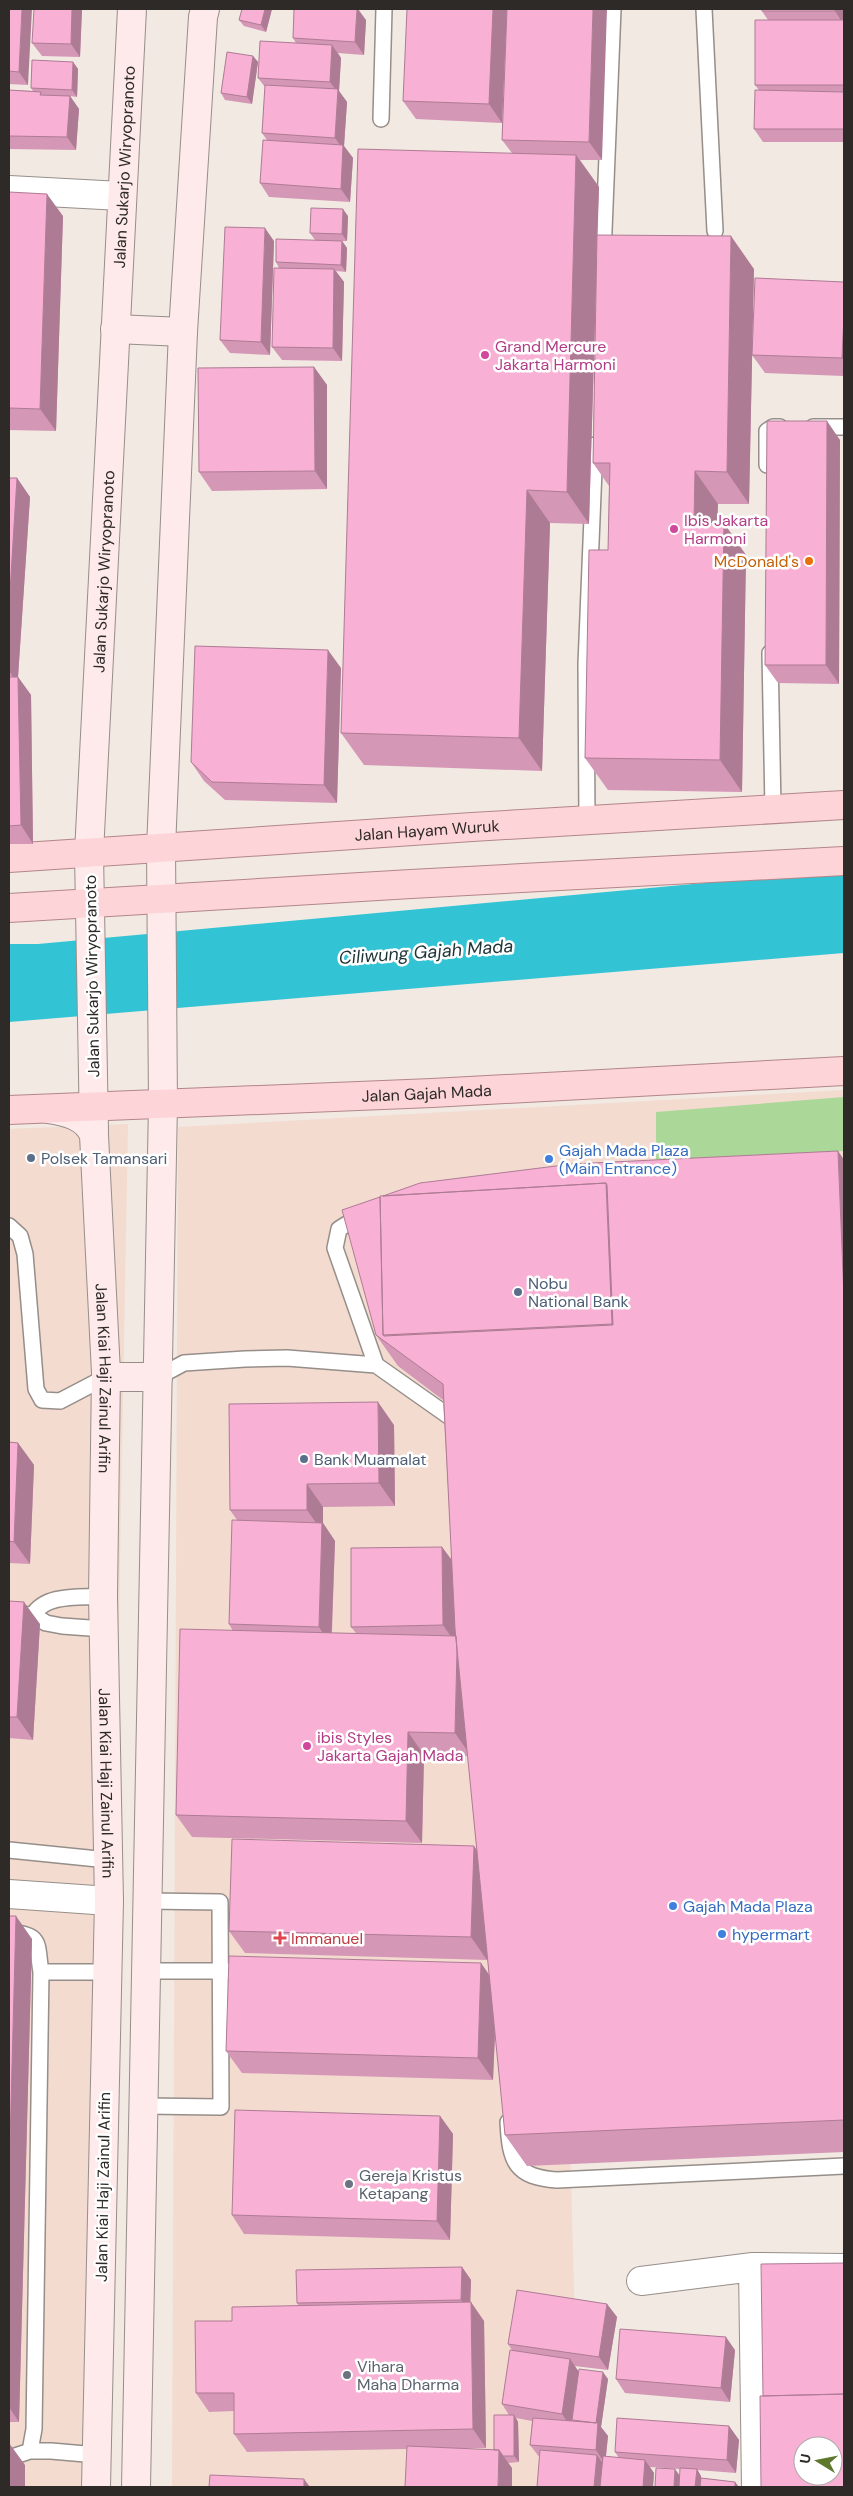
<svg xmlns="http://www.w3.org/2000/svg" width="853" height="2496" font-family="'DM Sans',sans-serif">
<style>
.commercial{fill:#f3dbd0}
.green{fill:#abd899}
.water{fill:#32c4d5}
.lines{fill:none;stroke-linecap:round;stroke-linejoin:round}
.service-casing{stroke:#968e89;stroke-width:18}
.minor-casing{stroke:#968e89;stroke-width:30}
.secondary-casing{stroke:#968e89;stroke-width:30}
.primary-casing{stroke:#b38689;stroke-width:30}
.service{stroke:#fff;stroke-width:15}
.minor{stroke:#fff;stroke-width:28}
.secondary{stroke:#fee9eb;stroke-width:28}
.primary{stroke:#fdd4d7;stroke-width:28}
.wall{fill:#d597b6;fill-rule:evenodd}
.shaded-wall{fill:#ae7b94}
.building{fill:#f8b0d4;stroke:#ae7b94;fill-rule:evenodd}
.hotel-dot{fill:#d1479c;stroke:#fff;stroke-width:2}
.food-dot{fill:#e8710a;stroke:#fff;stroke-width:2}
.service-dot{fill:#5c6f8a;stroke:#fff;stroke-width:2}
.shop-dot{fill:#3f7fe0;stroke:#fff;stroke-width:2}
.health-dot{fill:#e0444e;stroke:#fff;stroke-width:2}
.worship-dot{fill:#6b7280;stroke:#fff;stroke-width:2}
.labels{text-anchor:middle;dominant-baseline:central;stroke-width:5;stroke-linejoin:round;paint-order:stroke}
.street-label{font-size:16px;fill:#2d2a28;stroke:#fff}
.hotel-label{font-size:16px;fill:#b23c85;stroke:#fff;text-anchor:start}
.food-label{font-size:16px;fill:#c56008;stroke:#fff;text-anchor:end}
.shop-label{font-size:16px;fill:#366cbe;stroke:#fff;text-anchor:start}
.service-label{font-size:16px;fill:#4e5e75;stroke:#fff;text-anchor:start}
.health-label{font-size:16px;fill:#be3a42;stroke:#fff;text-anchor:start}
.worship-label{font-size:16px;fill:#5b616d;stroke:#fff;text-anchor:start}
.water-label{font-size:18px;font-style:italic;fill:#1d3437;stroke:#fff}
</style>
<rect width="100%" height="100%" fill="#f1e9e2"/>
<!-- commercial -->
<path class="commercial" d="M844,1090V2126L570,2135L579,2487H172L178,1127Z
M128,1124L103,2487H9V1129Z"/>
<!-- green -->
<path class="green" d="M844,1097V1151L656,1160V1112Z"/>
<!-- water -->
<path class="water" d="M844,872V953L9,1022V944H38L802,874Z"/>
<g class="lines">
<defs>
<path id="service" d="M704,9L715,231
M381,119L384,9
M603,255L613,9
M813,427H844
M767,465V431L773,427H780
M770,653L773,809
M587,820L586,664L595,445
M365,1222L347,1224L339,1229L335,1248L376,1365
M9,1226L20,1236L25,1254L36,1389L42,1400L60,1401L106,1377
M158,1377L184,1363L245,1359L287,1358L376,1365L457,1422L459,1426
M9,1614L33,1615L46,1623L62,1626L104,1629
M33,1615C46,1593 80,1598 103,1596
M9,1850L108,1860
M9,1932C43,1935 36,1943 41,1972H108
M146,1971H228
M144,2106L221,2107L220,1902L148,1901
M508,2122C510,2162 515,2177 557,2180L844,2166
M30,2451H51L97,2455
M9,2458L30,2451L34,2429L41,1972"/>
<path id="minor" d="M9,190L121,196
M9,1894L109,1901
M753,2267L756,2487
M641,2281L753,2267L844,2268"/>
<g id="secondary">
<path d="M115,329L183,332"/>
<path id="s1" d="M48,1109C67,1112 86,1116 94,1135L106,1373L103,1596L109,1901L96,2487"/>
<path id="s2" d="M94,1131L89,853L132,9"/>
<path d="M106,1377H158"/>
<path d="M136,2487L163,1104L161,848L183,332L203,17L205,9"/>
</g>
<g id="primary">
<path id="s3" d="M9,858L472,827L844,805"/>
<path d="M9,908L411,884L844,861"/>
<path id="s4" d="M9,1110L432,1093L844,1071"/>
</g>
</defs>
<!-- service casing -->
<use href="#service" class="service-casing"/>
<!-- minor casing -->
<use href="#minor" class="minor-casing"/>
<!-- secondary casing -->
<use href="#secondary" class="secondary-casing"/>
<!-- primary casing -->
<use href="#primary" class="primary-casing"/>
<!-- service -->
<use href="#service" class="service"/>
<!-- minor -->
<use href="#minor" class="minor"/>
<!-- secondary -->
<use href="#secondary" class="secondary"/>
<!-- primary -->
<use href="#primary" class="primary"/>
</g>
<!-- wall -->
<path class="wall" d="M9,9L28,85L9,84Z
M82,9L80,57L42,56L32,43Z
M272,9L266,32L244,26L239,20Z
M507,9L602,160H580L599,187L597,235L754,269L752,344L844,282V376L765,373L752,355L749,504H718L717,522L746,555L742,792L608,790L585,758L608,550L609,486L593,463L596,289L589,524L550,523L542,771L364,765L341,733L512,153L502,140Z
M507,9L502,123L416,119L403,101Z
M844,9V142H763L754,129L759,90L755,85L768,20L762,11Z
M366,20L364,55L338,53L341,58L339,91L347,102L344,146L353,158L350,202L269,197L260,183L267,140L262,133L265,87L258,78L296,43L293,38Z
M253,56L258,62L252,104L225,100L221,93Z
M73,62L78,69L77,97L70,96L79,109L76,150L9,149V90L33,91L31,88Z
M9,192L63,216L56,431L9,430Z
M348,216L347,241H342L347,248L346,272L336,271L344,282L342,361L282,360L272,347L279,268L276,262L315,240L310,233Z
M274,241L270,355L230,353L220,340Z
M314,367L327,385V489L212,491L199,472Z
M840,440L839,684L778,683L765,665Z
M9,478H17L30,497L18,677L31,695L33,844H9Z
M341,668L337,803L225,800L204,781L191,762Z
M838,1151L844,1160V2152L527,2166L505,2135L495,2032L493,2080L242,2073L226,2051L481,1963L489,1976L487,1953V1960L245,1953L229,1931L477,1851L468,1756L424,1755L422,1843L192,1837L176,1815L233,1631L229,1624L237,1520L230,1510L394,1425L395,1506L323,1507V1523L335,1541L332,1633H356L351,1627L442,1547L452,1560L443,1400L398,1366L376,1335Z
M9,1442L18,1443L34,1465L30,1564L9,1563Z
M9,1601L40,1624L33,1740L9,1738Z
M9,1916L32,1939L19,2422H9Z
M440,2116L453,2134L450,2240L244,2234L232,2215Z
M462,2267L471,2280L470,2303L484,2321L486,2448H456L494,2450L509,2415L502,2404L512,2350L508,2344L607,2304L617,2317L608,2370L574,2366L579,2372L608,2379L601,2427L608,2436L606,2456L619,2458L615,2452L729,2426L739,2440L736,2473L697,2470L701,2476V2478L735,2482L739,2487H655L680,2476V2469L650,2467L654,2473L653,2487H537L540,2458L530,2445L532,2421L516,2418L518,2422L519,2462L508,2463L512,2468L407,2449L247,2452L234,2434V2411L209,2412L196,2393L232,2321L299,2306L297,2303ZM578,2380L572,2420L574,2421H572Z
M735,2350L730,2402L625,2393L616,2379Z"/>
<!-- shaded-wall -->
<path class="shaded-wall" d="M22,9H32L28,85L19,72Z
M72,9H82L80,57L71,44Z
M265,9H272L266,32L261,25Z
M357,9H358L366,20L364,55L355,42Z
M493,9H507L502,123L489,104Z
M593,9H607L602,160L589,142Z
M835,9H844V25L835,11Z
M332,45L341,58L339,91L347,102L344,146L353,158L350,202L341,189L343,149L335,138L338,93L330,82Z
M253,56L258,62L252,104L247,97Z
M73,62L78,69L77,97L72,90Z
M70,96L79,109L76,150L67,137Z
M576,155L599,187L589,524L567,492Z
M47,194L63,216L56,431L40,409Z
M343,209L348,216L347,241L342,234Z
M265,228L274,241L270,355L261,342Z
M731,236L754,269L749,504L727,472Z
M342,241L347,248L346,272L341,265Z
M334,269L344,282L342,361L333,348Z
M844,315V360L842,358Z
M314,367L327,385V489L315,471Z
M827,421L840,440L839,684L826,665Z
M695,471L718,504L716,554L694,522Z
M17,478L30,497L18,677L31,695L33,844L21,825L18,684L9,671V608Z
M527,490L550,523L542,771L519,738Z
M724,523L746,555L742,792L720,760Z
M328,650L341,668L337,803L324,785Z
M838,1151L844,1160V1297Z
M606,1183L628,1216L634,1356L612,1324Z
M378,1402L394,1425L395,1506L379,1483Z
M18,1443L34,1465L30,1564L14,1542Z
M307,1484L323,1507V1523L335,1541L331,1646L319,1627L322,1531L307,1510Z
M442,1547L455,1565L456,1644L443,1625Z
M24,1602L40,1624L33,1740L17,1717Z
M458,1636L471,1756L455,1733Z
M408,1732L424,1755L422,1843L406,1821Z
M474,1846L490,1869L487,1960L471,1937Z
M16,1916L32,1939L19,2422L9,2407V2180Z
M481,1963L497,1986L493,2080L478,2058Z
M440,2116L453,2134L450,2240L437,2221Z
M462,2267L471,2280L470,2313L461,2300Z
M471,2302L484,2321L486,2448L473,2429Z
M607,2304L617,2317L608,2370L599,2357Z
M726,2337L735,2350L730,2402L721,2388Z
M570,2359L579,2372L571,2427L562,2414Z
M603,2372L608,2379L601,2427L608,2436L605,2464L596,2450V2423Z
M514,2415L518,2422L519,2462L514,2456Z
M729,2426L739,2440L736,2473L727,2460Z
M9,2443L25,2465V2487H9Z
M499,2450L512,2468V2487H498Z
M597,2455L606,2468L604,2487H594Z
M645,2460L654,2473L653,2487H643Z
M675,2469L680,2476L679,2487H674Z
M697,2469L701,2476V2487H695Z
M304,2479L310,2487H304Z
M735,2482L739,2487H735Z"/>
<!-- building -->
<path class="building" d="M9,9H22L19,72L9,71Z
M34,9H72L71,44L32,43Z
M242,9H265L261,25L239,20Z
M294,9H357L355,42L293,38Z
M407,9H493L489,104L403,101Z
M507,9H593L589,142L502,140Z
M762,9H835V11H762Z
M755,20H844V85H755Z
M260,41L332,45L330,82L258,78Z
M227,52L253,56L247,97L221,93Z
M32,60L73,62L72,90L31,88Z
M265,85L338,89L335,138L262,133Z
M9,90L41,92L40,95L70,96L67,137L9,136Z
M755,90L844,92V129H754Z
M263,140L343,145L341,189L260,183Z
M358,149L576,155L567,492L527,490L519,738L341,733Z
M9,192L47,194L40,409L9,408Z
M311,208L343,209L342,234L310,233Z
M225,227L265,228L261,342L220,340Z
M597,235L731,236L727,472L695,471L694,522L724,523L720,760L585,758L589,550H608L610,463H593Z
M276,239L342,241L341,265L276,262Z
M274,268L334,269L333,348L272,347Z
M755,278L844,282V315L842,358L752,355Z
M314,367L315,471L199,472L198,368Z
M767,421H827L826,665H765Z
M9,478H17L9,608Z
M195,646L328,650L324,785L212,782L191,762Z
M9,677H18L21,825L9,826Z
M838,1151L844,1297V2120L505,2135L455,1629L443,1384L376,1335L342,1210L380,1197L383,1335L384,1336L613,1325L607,1185L606,1183L383,1196L420,1183L572,1164Z
M606,1183L612,1324L383,1335L380,1196Z
M378,1402L379,1483L307,1484V1510H230L229,1404Z
M9,1442L18,1443L14,1542L9,1541Z
M232,1520L322,1523L319,1627L229,1624Z
M442,1547L443,1625L351,1627V1548Z
M9,1601L24,1602L17,1717H9Z
M180,1629L456,1636L457,1651L455,1733L408,1732L406,1821L176,1815Z
M232,1839L474,1846L471,1937L229,1931Z
M9,1916H16L9,2180Z
M229,1956L481,1963L478,2058L226,2051Z
M235,2110L440,2116L437,2221L232,2215Z
M844,2263V2394L763,2396L761,2264Z
M462,2267L461,2300L297,2303L296,2270Z
M517,2290L607,2304L599,2357L508,2344Z
M471,2302L473,2429L234,2434V2393H196L195,2321H232V2307Z
M620,2329L726,2337L721,2388L616,2379Z
M510,2350L570,2359L562,2414L502,2404Z
M579,2369L603,2372L596,2423L572,2420Z
M844,2394V2487H761L760,2396ZM803,2446H833V2476H803Z
M494,2415H514V2456H503L499,2450H494Z
M533,2418L598,2423L596,2450L530,2445Z
M617,2418L729,2426L727,2460L615,2452Z
M407,2446L499,2450L498,2487H405Z
M540,2450L597,2455L594,2487H537Z
M603,2456L645,2460L643,2487H600Z
M656,2468L675,2469L674,2487H655Z
M680,2468L697,2469L695,2487H679Z
M210,2475L304,2479V2487H209Z
M701,2478L735,2482V2487H700Z"/>
<!-- markers -->
<g class="hotel-dot">
<circle cx="485" cy="355" r="5"/>
<circle cx="674" cy="529" r="5"/>
<circle cx="307" cy="1746" r="5"/>
</g>
<circle class="food-dot" cx="809" cy="561" r="5"/>
<g class="service-dot">
<circle cx="31" cy="1158" r="5"/>
<circle cx="518" cy="1292" r="5"/>
<circle cx="304" cy="1459" r="5"/>
</g>
<g class="shop-dot">
<circle cx="549" cy="1159" r="5"/>
<circle cx="673" cy="1906" r="5"/>
<circle cx="722" cy="1934" r="5"/>
</g>
<path class="health-dot" d="M277.5 1930.5h5v5h5v5h-5v5h-5v-5h-5v-5h5z"/>
<g class="worship-dot">
<circle cx="349" cy="2184" r="5"/>
<circle cx="347" cy="2375" r="5"/>
</g>
<g class="labels">
<!-- street labels -->
<g class="street-label">
<text stroke="none"><textPath href="#s2" startOffset="965">Jalan Sukarjo Wiryopranoto</textPath></text>
<text stroke="none"><textPath href="#s2" startOffset="560">Jalan Sukarjo Wiryopranoto</textPath></text>
<text stroke="none"><textPath href="#s3" startOffset="419">Jalan Hayam Wuruk</textPath></text>
<text transform="translate(92 976) rotate(-91)">Jalan Sukarjo Wiryopranoto</text>
<text stroke="none"><textPath href="#s4" startOffset="418">Jalan Gajah Mada</textPath></text>
<text stroke="none"><textPath href="#s1" startOffset="299">Jalan Kiai Haji Zainul Arifin</textPath></text>
<text stroke="none"><textPath href="#s1" startOffset="704">Jalan Kiai Haji Zainul Arifin</textPath></text>
<text transform="translate(103 2187) rotate(-89)">Jalan Kiai Haji Zainul Arifin</text>
</g>
<!-- hotel labels -->
<g class="hotel-label">
<text x="495" y="346">Grand Mercure<tspan x="495" dy="18">Jakarta Harmoni</tspan></text>
<text x="684" y="520">Ibis Jakarta<tspan x="684" dy="18">Harmoni</tspan></text>
<text x="317" y="1737">ibis Styles<tspan x="317" dy="18">Jakarta Gajah Mada</tspan></text>
</g>
<!-- food labels -->
<g class="food-label">
<text x="799" y="561">McDonald's</text>
</g>
<!-- shop labels -->
<g class="shop-label">
<text x="559" y="1150">Gajah Mada Plaza<tspan x="559" dy="18">(Main Entrance)</tspan></text>
<text x="683" y="1906">Gajah Mada Plaza</text>
<text x="732" y="1934">hypermart</text>
</g>
<!-- service labels -->
<g class="service-label">
<text x="41" y="1158">Polsek Tamansari</text>
<text x="528" y="1283">Nobu<tspan x="528" dy="18">National Bank</tspan></text>
<text x="314" y="1459">Bank Muamalat</text>
</g>
<!-- health labels -->
<g class="health-label">
<text x="291" y="1938">Immanuel</text>
</g>
<!-- worship labels -->
<g class="worship-label">
<text x="359" y="2175">Gereja Kristus<tspan x="359" dy="18">Ketapang</tspan></text>
<text x="357" y="2366">Vihara<tspan x="357" dy="18">Maha Dharma</tspan></text>
</g>
<!-- water labels -->
<g class="water-label">
<text transform="translate(426 952) rotate(-4)">Ciliwung Gajah Mada</text>
</g>
</g>
<!-- border -->
<rect width="853" height="2496" fill="none" stroke="#2d2a28" stroke-width="20"/>
<!-- north arrow -->
<g transform="translate(818 2461) rotate(280)"><circle r="24" fill="#ffffff" stroke="#abaaa9"/>
<path d="M0-4L9 19L0 12L-9 19Z" fill="#5e792d"/>
<text y="-8" font-size="14" font-weight="bold" text-anchor="middle" fill="#2d2a28">U</text>
</g>
</svg>
